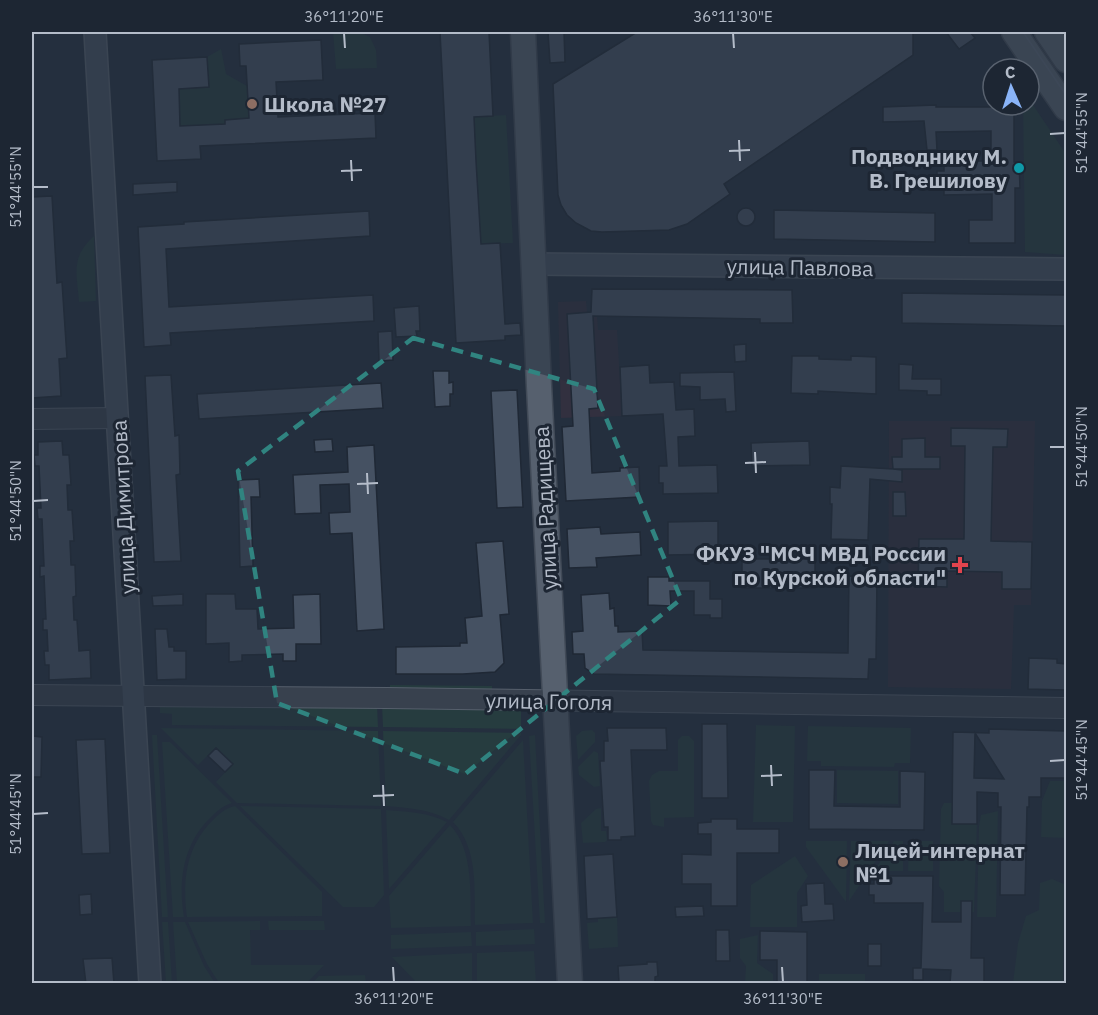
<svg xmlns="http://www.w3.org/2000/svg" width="1098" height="1015" font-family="'IBM Plex Sans',sans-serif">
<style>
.medical{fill:#32303f}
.green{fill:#263c3f}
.building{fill:#455162;stroke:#1f2835;stroke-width:1.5;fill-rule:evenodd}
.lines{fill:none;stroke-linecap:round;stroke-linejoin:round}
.tertiary-casing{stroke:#565f6c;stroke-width:22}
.secondary-casing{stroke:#565f6c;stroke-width:24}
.primary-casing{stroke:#414a57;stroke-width:27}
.tertiary{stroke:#38414e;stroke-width:20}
.secondary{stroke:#465061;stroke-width:21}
.primary{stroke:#56606e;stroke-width:24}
.tram{stroke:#5a6575;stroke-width:1.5}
.marked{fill:none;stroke:#308480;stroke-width:4.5;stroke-dasharray:12 8;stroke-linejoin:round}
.ticks{fill:none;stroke:#b4bcc9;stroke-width:2}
.education-dot{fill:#8d6e63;stroke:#1d2633;stroke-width:2}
.culture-dot{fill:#0f9aa8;stroke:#1d2633;stroke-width:2}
.health-dot{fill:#e0444e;stroke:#1d2633;stroke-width:2}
.labels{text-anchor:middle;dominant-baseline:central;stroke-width:6;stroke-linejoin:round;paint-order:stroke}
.poi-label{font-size:21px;font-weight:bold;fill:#b4bcc9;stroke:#1d2633;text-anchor:start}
.street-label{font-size:21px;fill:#b4bcc9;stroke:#1d2633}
.neatline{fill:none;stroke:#b4bcc9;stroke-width:2}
.ticks-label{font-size:15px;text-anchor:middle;fill:#b4bcc9}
</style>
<rect width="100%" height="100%" fill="#242f3e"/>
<!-- medical -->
<path class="medical" d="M586,301L587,312L597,316L598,330H617L622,416L561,418L558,302Z
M889,421H1035L1031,605H1014L1011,689L888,687Z"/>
<!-- green -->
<path class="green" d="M333,32H359L370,37L376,50L377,68L336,69Z
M221,49L226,74L247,86L249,118L225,120V124L180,126L179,89L209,87L207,57Z
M1029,99L1066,154V255L1025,252L1023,105H1029Z
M506,115L513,243L481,244L474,117Z
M94,236L96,301L79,302C77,273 70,258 94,236Z
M390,685L492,686V693L390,692Z
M160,702L377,705L378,727L172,725V714L160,713Z
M382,705L521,708V729L383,727Z
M756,725L795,726L793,822H753Z
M808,726L911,728L910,763H895L894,767L821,766V761H807Z
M161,728L378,731L381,806L237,803L216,782L233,764L216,747L198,765Z
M592,730L595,733V742L578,760L576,736L582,731Z
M383,731L521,733V735L449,820C429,809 409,808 386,806Z
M152,735H157L168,917H162Z
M535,735L545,923H540L529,736Z
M682,736H689L694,741V817L664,818V827L653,825L651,821L649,781L652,775L659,771H678V740Z
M523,740L533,923L475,925C474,892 479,848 453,822Z
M162,742H170L232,803C222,806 216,812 209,819C183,845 178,882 184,917H173Z
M594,751L598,753L600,786L594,787L579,775L578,767Z
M837,770L898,771V804L837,803Z
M1050,781H1066V838L1041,837L1042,801Z
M944,803H953L964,824H977L974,912H944V892L939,886L941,809Z
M235,806L322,892V916L187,917C182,882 186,847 212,821C219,814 225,808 235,806Z
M240,806L381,809L384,895L374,907H343Z
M601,808V831H606L607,840L605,842L583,843L581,823L596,809Z
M386,810C408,812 427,812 447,822L389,889Z
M998,811L996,917H977L979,826L981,815Z
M450,825C474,850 470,894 471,926L391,928L389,896Z
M806,841H847L846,902L806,847Z
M851,841H889L849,901Z
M894,841H903V871H874Z
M909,841H933V871H908Z
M795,856L808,876L797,893V927H750L751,885Z
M1052,879L1064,884L1063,983H1013L1018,943L1026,916L1039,910L1040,883Z
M617,917L618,947L589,949L587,923L598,922V918Z
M260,921V930H250L251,965H324L307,983H219L207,964L188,922Z
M268,921H324L325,930H269Z
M162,922H168L172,983H166Z
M173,922H185L204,966L215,983H177Z
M534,929L535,944L476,946V932Z
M471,932L472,946L391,949V935Z
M758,935L757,963L773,974V983H745L746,966L740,958V939Z
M534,951L536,983H477V953Z
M472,953V984L417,983L392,957Z
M819,974H865V983H819Z
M365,975L366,983H312L319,976Z"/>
<!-- building -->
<path class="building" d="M440,32H489L493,116L474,117L476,161L481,244L500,243L505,324L520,323L521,335L505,336V340L456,343Z
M548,32H564L565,62L550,63Z
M637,32H913V55L724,184L730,194L687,224L669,230L602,232L591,231L576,223L567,215L561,205L558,195L553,84Z
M946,32H970L975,38L959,49Z
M321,40L323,80L276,82L278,117L375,113L376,138L200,146L201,159L157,161L152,60L207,57L209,87L179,89L180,126L225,124V120L249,118L246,66H240L239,44Z
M936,105V107H1014V162H1019L1020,188H1015V243H969V220H992V194L944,195V189H937V171H944V161H991V131L936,132L937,150H927L924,121L883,122V107Z
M177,182V192L133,195V184Z
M52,196L57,283L62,282L67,358L59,359L61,396L32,398V197Z
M737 217a9 9 0 1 1 18 0a9 9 0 1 1-18 0Z
M774,210L935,213V242L774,239Z
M369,211L370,236L166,249L169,307L373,295L374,321L170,333L171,345L144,347L138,227L184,224V222Z
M592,289L792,290L793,323H760V319L593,316L598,408L589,409L592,473L620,471V468L639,467L640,497L566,501L562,427L573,426L567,314L591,312Z
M902,293L1066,295V326L902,323Z
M419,306L420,331H416L417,336L396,337L394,308Z
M392,331L393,360L379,361L378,332Z
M746,344V361L735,362L734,345Z
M792,356H819V359L851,360V356L876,357V394L818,391V394L791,393Z
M899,364L913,365L912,379H941V395H927V391L899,390Z
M649,365L650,383L674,382L676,410L694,409L695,436L678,437L679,466L717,465L718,493L663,494V483H659V466H667L663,414L622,416L620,367Z
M433,371H449V383L453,382V394H450V406L435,407Z
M734,372L736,411L726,412L725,399L700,400V387L680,386V373Z
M171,375L175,436L179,435L180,474L176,475L181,561L154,562L145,376Z
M381,383L383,408L199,419L197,394Z
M517,390L523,507L497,508L491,391Z
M951,428L1008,429L1007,447H993L991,541L1032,542L1031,589H1002V572L947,571V587L918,586L919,539H964L965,446H951Z
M925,438V457H940V469H893L902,470V482L870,479L868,540L831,539L832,504H830V487L840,488L841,466L893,469L892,457H902V439Z
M332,439L333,451L315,452L314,440Z
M62,441L63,455H69L71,485H67L68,510H72L74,541H70L71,565H75L76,596L73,597L74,620H77L79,651L90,650L91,678L49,680V665H45L44,651H48L47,630H43V619H46L44,576L40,577V566H44L42,519H38L37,508H41L39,466H35L34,455H38V442Z
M809,441L810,465L752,466L751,443Z
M374,445L384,629L357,631L352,533L330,534L329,513L350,512L349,484L320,485L321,513L295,514L293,475L348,472L347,447Z
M259,479L260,497H251L253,566L240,567L238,480Z
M893,492H905L906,516H893Z
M718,521V554L668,555V522Z
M600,527L601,534L640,532L641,555L596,558L597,567L569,568L567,529Z
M503,541L509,614L500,615L504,663L495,672L463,674H396V647L460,646V643H467L465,618L482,616L476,543Z
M742,559H815V588H742Z
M849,576L877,577L876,659H869L868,679L594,674L585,668L584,654H573L572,632L583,631L581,595L609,593L610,609L614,608L615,626H618V632L642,631L643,650L848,653Z
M648,577H669V581H710V599H722V618H710V615H694V591H670L671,606L648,605Z
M183,594V605L153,606L152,596Z
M206,594H235L236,609H257L258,629L294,628L293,595L320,594L321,644H296V661H283V654L242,655V661L229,662V643L206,644Z
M155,629H167L169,647H174V651H186V679L157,680Z
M1029,658L1057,659V663L1066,664V690L1028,689Z
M702,724H727L728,798H702Z
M607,728H666L667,750H631L635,836L621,837V840H608V827H604L600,761H604V741H608Z
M989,729L1066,731V778H1041V797H1029V807H1027L1025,895H1000L1001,807H998V793L977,792V824H952L953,732L989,733ZM975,733L1004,779L974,778Z
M32,736L42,737L41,777H32Z
M105,739L110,853L82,854L76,740Z
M216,748L233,764L225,772L208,756Z
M809,770H835L834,806L900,807V771L925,772L924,830L809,829Z
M711,819H737V829H779V853H737V906H711V884H682V854L711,855V834H698V823L711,822Z
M613,854L617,917L587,919L584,856Z
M874,876H933L932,922H961V901H972L971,958H984V984H950L951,970L923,969V980H913V968H921L923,903H874V895H869V884H874Z
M824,883L825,904H833L834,920L802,922L801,906L807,905L806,884Z
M91,894L92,914L80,915L79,895Z
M703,906L704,916L676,917L675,907Z
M716,930H729L730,961H716Z
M760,931L807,932V984H777V960H760Z
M868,944H881V966H868Z
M112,958L114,984H86L83,959Z
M647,962H657L658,976L655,977V984L619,982L618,966L647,964Z"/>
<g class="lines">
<defs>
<path id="tertiary" d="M32,419L118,418
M32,695L387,698L1066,708"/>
<path id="secondary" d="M95,32L150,984
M534,264L1066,269"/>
<path id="primary" d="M523,32L539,386L570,984
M1014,32L1066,108
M1047,32L1066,60"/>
</defs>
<!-- tertiary casing -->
<use href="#tertiary" class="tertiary-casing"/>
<!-- secondary casing -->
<use href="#secondary" class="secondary-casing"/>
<!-- primary casing -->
<use href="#primary" class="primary-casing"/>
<!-- tertiary -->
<use href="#tertiary" class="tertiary"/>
<!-- secondary -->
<use href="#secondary" class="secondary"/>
<!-- primary -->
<use href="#primary" class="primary"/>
<!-- tram -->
<path class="tram" d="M1023,32L1066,95"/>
</g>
<!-- marked area -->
<path d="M0 0H1098V1015H0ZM413,338L594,389L681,599L465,774L277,703L238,471Z" fill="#242f3e" fill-opacity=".55" fill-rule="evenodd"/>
<path class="marked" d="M413,338L594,389L681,599L465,774L277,703L238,471Z"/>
<!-- ticks -->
<path class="ticks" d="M344,33L345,48M733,33L734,48M1050,134L1065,133M739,140L740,161M729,151L750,150M351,160L352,181M341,171L362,170M33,187H48M1050,447H1065M755,452L756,473M745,463L766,462M367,473L368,494M357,484L378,483M33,501L48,500M1050,761L1065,760M771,765L772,786M761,776L782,775M383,785L384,806M373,796L394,795M33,814L48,813M393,967L394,982M782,967L783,982"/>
<!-- markers -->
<g class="education-dot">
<circle cx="252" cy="104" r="6"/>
<circle cx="843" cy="862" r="6"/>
</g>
<circle class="culture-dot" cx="1019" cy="168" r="6"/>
<path class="health-dot" d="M957 556h6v6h6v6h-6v6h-6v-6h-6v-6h6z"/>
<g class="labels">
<!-- poi labels -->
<g class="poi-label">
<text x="264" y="104">Школа №27</text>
<text x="1007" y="156" text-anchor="end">Подводнику М.<tspan x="1007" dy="24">В. Грешилову</tspan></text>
<text x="946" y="553" text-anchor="end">ФКУЗ "МСЧ МВД России<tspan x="946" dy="24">по Курской области"</tspan></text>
<text x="855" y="850">Лицей-интернат<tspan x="855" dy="24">№1</tspan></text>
</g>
<!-- street labels -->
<g class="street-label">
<text transform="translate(800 267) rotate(1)">улица Павлова</text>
<text transform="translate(123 507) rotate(-93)">улица Димитрова</text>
<text transform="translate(545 508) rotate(-93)">улица Радищева</text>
<text transform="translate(549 701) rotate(1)">улица Гоголя</text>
</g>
</g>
<!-- border -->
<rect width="1098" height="1015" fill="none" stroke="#1d2633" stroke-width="66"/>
<!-- north arrow -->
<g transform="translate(1011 87) rotate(357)"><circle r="28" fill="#1d2633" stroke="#59626f" stroke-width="1.5"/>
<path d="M0-4.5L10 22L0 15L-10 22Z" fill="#8ab4f8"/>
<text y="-9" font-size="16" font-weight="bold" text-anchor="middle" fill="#b4bcc9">С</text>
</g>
<rect x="33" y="33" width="1032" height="949" class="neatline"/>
<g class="ticks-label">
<text x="344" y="22">36°11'20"E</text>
<text x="733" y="22">36°11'30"E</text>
<text transform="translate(1082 133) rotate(-90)" y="5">51°44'55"N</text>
<text transform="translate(16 187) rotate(-90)" y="5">51°44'55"N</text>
<text transform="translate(1082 447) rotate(-90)" y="5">51°44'50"N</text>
<text transform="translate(16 501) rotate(-90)" y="5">51°44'50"N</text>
<text transform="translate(1082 760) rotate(-90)" y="5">51°44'45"N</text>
<text transform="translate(16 814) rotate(-90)" y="5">51°44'45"N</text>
<text x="394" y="1004">36°11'20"E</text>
<text x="783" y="1004">36°11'30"E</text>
</g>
</svg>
